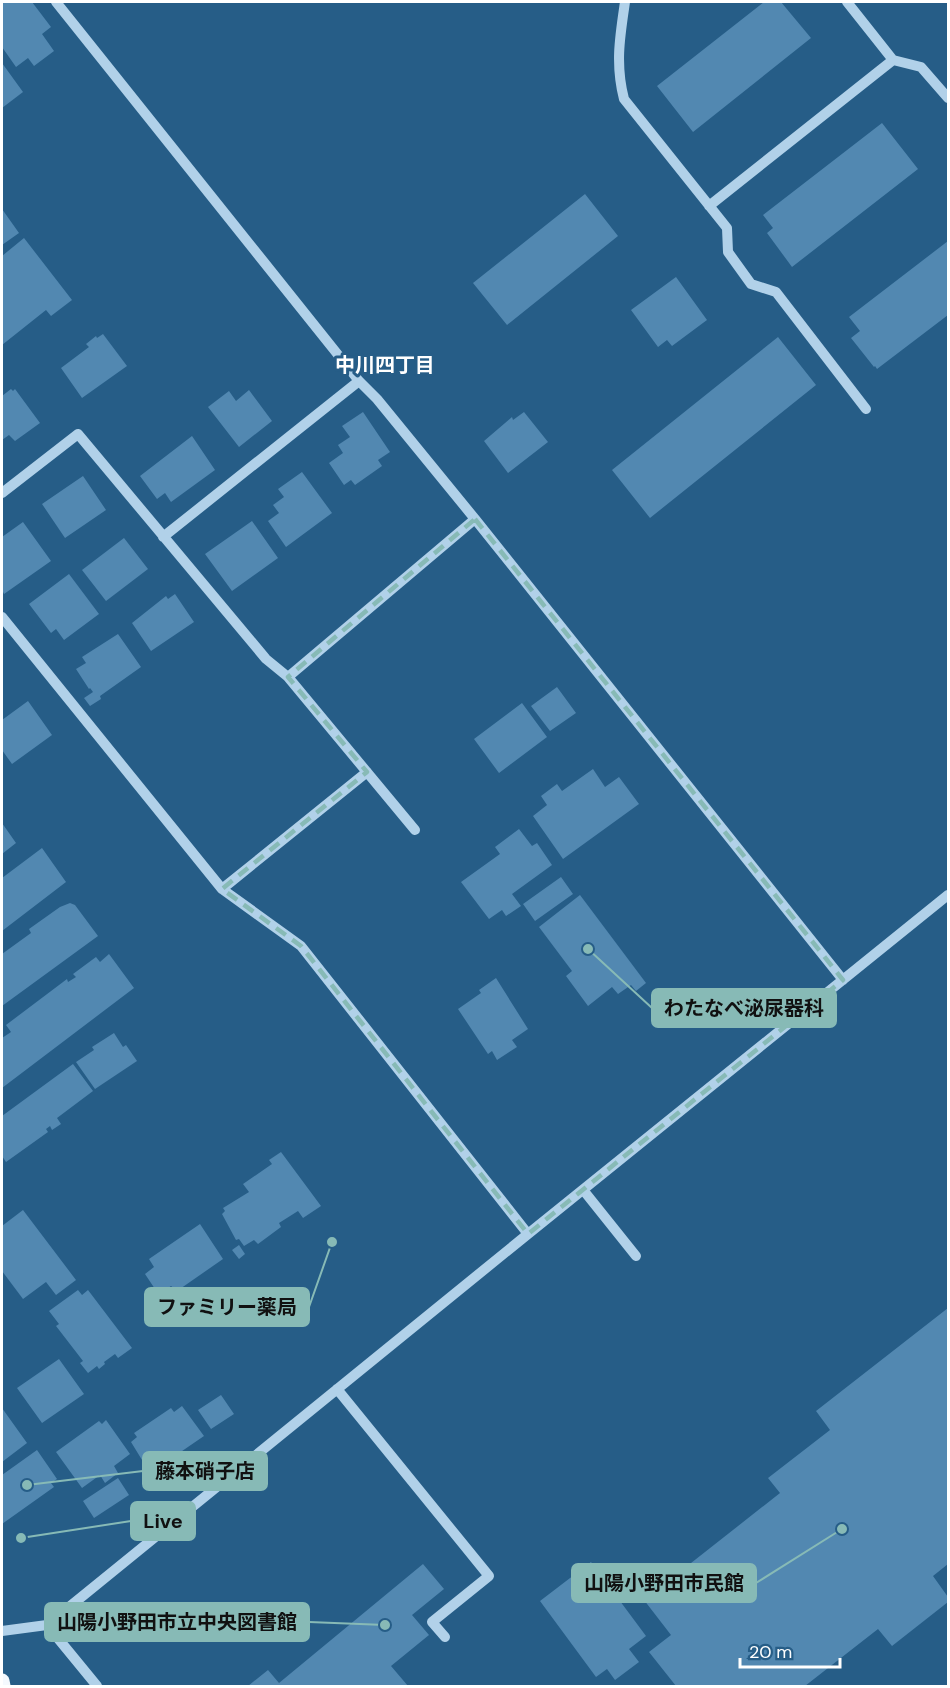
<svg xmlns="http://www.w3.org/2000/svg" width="950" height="1688" font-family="'DM Sans','Noto Sans JP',sans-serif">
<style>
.building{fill:#5288b1}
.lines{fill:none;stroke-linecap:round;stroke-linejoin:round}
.minor{stroke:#b1d1e9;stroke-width:10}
.major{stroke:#f4f9fe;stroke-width:15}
.marked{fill:none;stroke:#87bab6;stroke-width:4.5;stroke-dasharray:12 8;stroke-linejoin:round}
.labels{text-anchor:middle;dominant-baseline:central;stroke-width:6;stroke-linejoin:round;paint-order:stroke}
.neighbourhood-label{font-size:20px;font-weight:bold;fill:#fff;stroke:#265d87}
.leader{fill:none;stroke:#87bab6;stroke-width:2}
.callout-dot{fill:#87bab6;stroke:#265d87;stroke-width:2}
.callout{fill:#87bab6;stroke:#87bab6;stroke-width:2}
.callout-label{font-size:20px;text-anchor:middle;font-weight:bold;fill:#111}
</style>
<rect width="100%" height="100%" fill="#265d87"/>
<!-- building -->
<path class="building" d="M3,2H32L51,27L42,34L54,51L34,66L28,58L16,67L2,47V3Z
M764,2H781L811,38L693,132L657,86Z
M2,63L23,92L2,108Z
M882,123L918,169L792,267L767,233L773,228L763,215Z
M585,194L618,236L507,325L473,283Z
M2,209L19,233L2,245Z
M24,238L72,300L51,316L46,310L2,345V256Z
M948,241V315L877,369L875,366L874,367L851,338L860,331L849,317Z
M676,277L707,320L672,346L667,340L658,347L631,310Z
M103,334L127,366L82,398L61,368L89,347L86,344L96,336L97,338Z
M778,337L816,385L650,518L612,470Z
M11,389L13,391L15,389L40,423L15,441L9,435L2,440V396Z
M249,390L272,421L239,447L208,407L229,391L236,401Z
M363,412L390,452L378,460L382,466L355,485L351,480L344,485L329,463L343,453L338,445L350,437L342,426Z
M524,412L548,442L508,473L484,441L512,417L513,420Z
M192,436L215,470L171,502L165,493L157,499L140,476Z
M302,472L332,513L286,547L268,521L279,513L273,505L284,497L278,489Z
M83,476L106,510L65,538L42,504Z
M252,521L278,558L232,591L205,554Z
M23,522L51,561L4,594L2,590V537Z
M124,538L148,569L106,601L82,570Z
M69,574L99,614L64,640L56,629L51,633L29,604Z
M175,594L194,622L151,651L132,623L166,596L168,599Z
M118,634L141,667L100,696L101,699L90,706L84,698L93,692L90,688L89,689L76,669L86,663L82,657Z
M557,687L576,713L550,731L531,706Z
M28,701L52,735L12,764L2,750V720Z
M522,703L547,737L499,773L474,739Z
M593,769L605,787L619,777L639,804L563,859L533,816L547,805L541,796L557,784L562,791Z
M2,823L16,843L2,854Z
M519,829L532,846L537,843L552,865L512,894L521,906L506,916L502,910L489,919L461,882L500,854L495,847Z
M42,848L66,882L2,931V878Z
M561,877L573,894L535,921L523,904Z
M580,895L646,983L636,991L631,985L618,994L612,987L588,1006L566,976L572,971L539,927Z
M70,903L75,905L98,936L2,1006V954L31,933L29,929L60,907Z
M109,954L134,988L2,1088V1038L11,1032L6,1025L67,979L68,982L76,977L73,974L96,957L100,962Z
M496,978L528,1029L512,1040L517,1047L497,1060L492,1051L488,1054L458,1009L481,993L479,990Z
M114,1033L123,1047L126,1045L137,1061L95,1089L76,1062L94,1050L92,1047Z
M73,1064L93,1091L57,1118L61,1124L52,1130L50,1126L46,1129L48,1132L6,1162L2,1156V1116Z
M281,1152L321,1206L303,1218L298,1211L279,1223L281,1227L258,1244L254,1240L244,1246L239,1239L236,1240L222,1214L225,1211L223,1208L249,1192L243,1184L272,1164L269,1160Z
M23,1210L76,1280L56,1295L46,1282L23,1299L2,1271V1226Z
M200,1224L223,1259L177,1291L171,1286L159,1295L145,1274L154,1267L149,1259Z
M239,1245L245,1254L239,1259L232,1250Z
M78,1290L82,1295L88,1290L132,1348L118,1358L115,1354L104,1362L105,1364L99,1369L97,1366L88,1373L80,1363L83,1361L56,1326L59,1324L49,1311Z
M948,1308V1564L933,1576L948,1597V1602L892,1646L878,1629L805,1686H676L649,1652L671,1635L644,1600L780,1493L768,1478L830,1430L816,1411Z
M59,1359L84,1394L42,1423L17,1388Z
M221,1395L234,1414L211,1429L198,1410Z
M182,1406L204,1436L150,1473L131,1442L137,1437L134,1433L171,1408L174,1412Z
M2,1408L27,1443L2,1462Z
M106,1420L130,1454L114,1466L118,1473L105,1483L100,1475L82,1488L56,1452L99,1421L102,1424Z
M37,1450L57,1479L51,1483L54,1487L2,1524V1475Z
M118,1478L129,1495L94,1518L83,1501Z
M591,1562L646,1636L629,1649L639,1662L615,1680L607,1669L596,1677L540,1601Z
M423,1564L444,1589L412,1615L429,1635L391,1666L408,1686H248L268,1670L279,1683Z"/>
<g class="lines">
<!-- minor -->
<path class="minor" d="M56,2L359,381L377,399L475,519L843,980
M625,2C620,36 615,64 624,99L727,228L728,252L751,284L776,292L866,409
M847,2L893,60L921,67L948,98
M709,206L893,60
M2,493L78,434L266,659L288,677L415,830
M163,537L359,381
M2,617L222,889L301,946L528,1234
M288,677L475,519
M222,889L367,772
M584,1191L636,1256
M337,1389L489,1576L432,1622L445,1637
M47,1625L97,1686
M2,1631L47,1625L528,1234L948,895"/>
<!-- major -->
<path class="major" d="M2,1681L3,1686"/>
</g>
<!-- marked area -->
<path class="marked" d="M475,519L843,980L528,1234L301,946L222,889L367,772L288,677Z"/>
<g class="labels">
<!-- neighbourhood labels -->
<g class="neighbourhood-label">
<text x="385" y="365">中川四丁目</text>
</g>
</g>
<!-- callouts -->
<path class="leader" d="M588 949L652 1008M332 1242L309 1307M27 1485L143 1471M21 1538L131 1521M842 1529L756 1583M385 1625L309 1622"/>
<g class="callout-dot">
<circle cx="588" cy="949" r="6"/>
<circle cx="332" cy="1242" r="6"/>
<circle cx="27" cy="1485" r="6"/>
<circle cx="21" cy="1538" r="6"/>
<circle cx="842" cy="1529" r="6"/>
<circle cx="385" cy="1625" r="6"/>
</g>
<g class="callout">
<rect x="652" y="989" width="184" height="38" rx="6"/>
<rect x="145" y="1288" width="164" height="38" rx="6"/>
<rect x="143" y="1452" width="124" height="38" rx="6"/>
<rect x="131" y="1502" width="64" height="38" rx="6"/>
<rect x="572" y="1564" width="184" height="38" rx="6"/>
<rect x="45" y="1603" width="264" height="38" rx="6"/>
</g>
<g class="callout-label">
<text x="744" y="1015">わたなべ泌尿器科</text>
<text x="227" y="1314">ファミリー薬局</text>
<text x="205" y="1478">藤本硝子店</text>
<text x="163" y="1528">Live</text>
<text x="664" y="1590">山陽小野田市民館</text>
<text x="177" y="1629">山陽小野田市立中央図書館</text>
</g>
<!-- border -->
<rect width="950" height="1688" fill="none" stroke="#ffffff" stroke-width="6"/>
<!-- scale -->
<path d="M740 1658v9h100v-9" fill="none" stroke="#ffffff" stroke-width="3"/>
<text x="749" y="1658" font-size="18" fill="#ffffff" stroke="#265d87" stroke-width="4.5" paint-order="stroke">20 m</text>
</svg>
